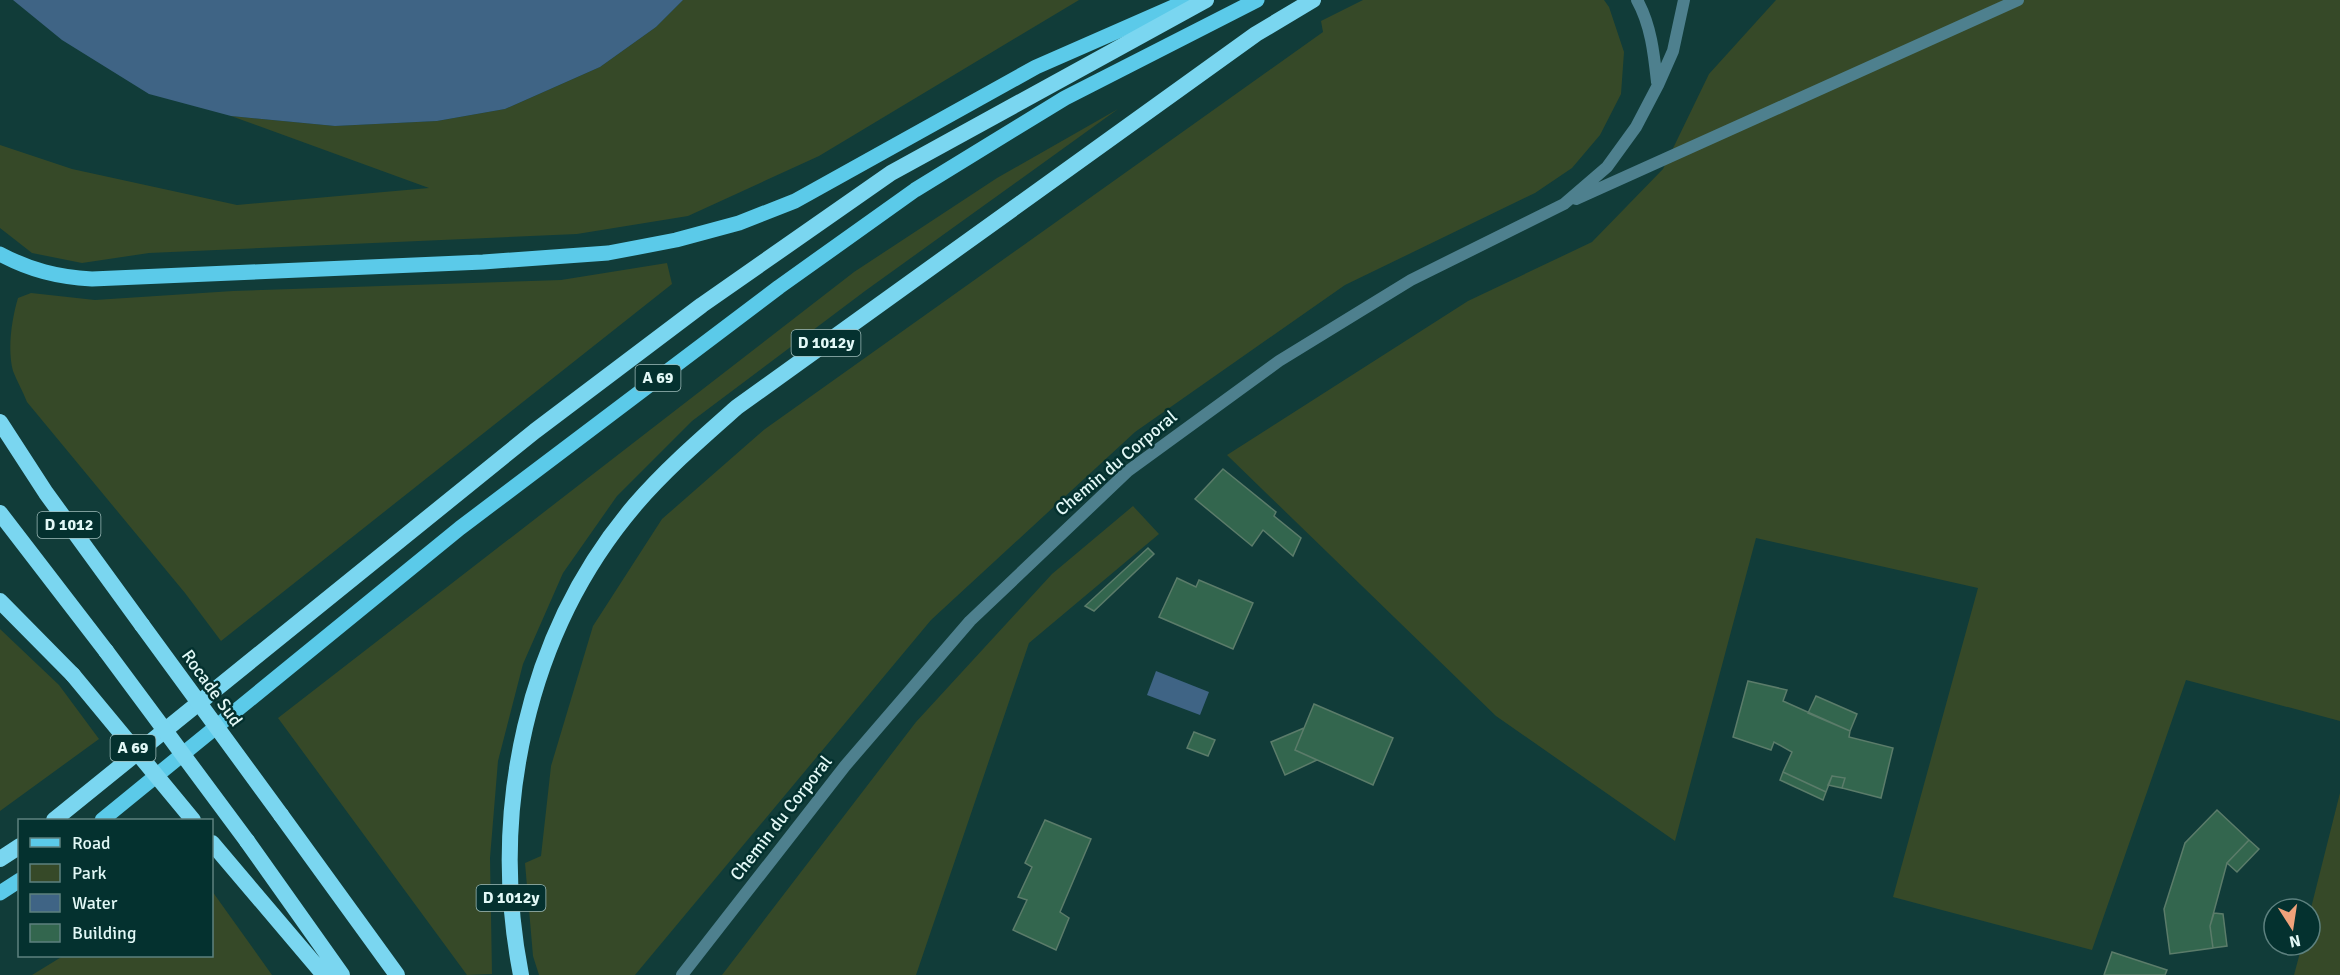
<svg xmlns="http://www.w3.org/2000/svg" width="2340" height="975" font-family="Signika,sans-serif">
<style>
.green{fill:#364928}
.water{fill:#3f6485}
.building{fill:#33664e;stroke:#5b7c6a;stroke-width:1.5}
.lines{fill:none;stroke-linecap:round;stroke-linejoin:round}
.tertiary{stroke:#4e808e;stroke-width:12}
.primary{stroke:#5bcae9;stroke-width:15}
.trunk{stroke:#7ad6f0;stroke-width:16}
.trunk-bridge{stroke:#7ad6f0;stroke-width:16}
.labels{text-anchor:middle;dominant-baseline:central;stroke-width:5;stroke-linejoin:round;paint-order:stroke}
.shield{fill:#04312f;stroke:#9fbcba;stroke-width:1.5}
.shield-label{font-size:16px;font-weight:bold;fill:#e2f8f6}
.street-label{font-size:18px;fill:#e2f8f6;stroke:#04312f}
</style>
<rect width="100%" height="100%" fill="#113c39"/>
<!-- green -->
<path class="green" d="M683,0H1079L819,156L688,216L577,234L149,253L82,263L32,253L0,228V145L72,169L237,205L429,188L231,116L335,126L437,121L505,109L600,67L656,27Z
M1363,0H1604L1609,7L1624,52L1621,94L1600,135L1572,168L1535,193L1345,285L1135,432L931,620L635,975H539L533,956L525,863L541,856L551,766L593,626L662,519L765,429L1323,32L1321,21Z
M1776,0H2340V721L2186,680L2092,950L1893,897L1978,588L1756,538L1675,841L1496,716L1227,455L1468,301L1592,242L1663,169L1709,74Z
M1118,109L865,291L692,421L617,496L563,573L523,664L498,761L490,858L492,974L467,975L278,718L854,272L997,178Z
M667,263L672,284L221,641L185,593L27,402C23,392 17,381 13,371C7,349 12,318 18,298L31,293L95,300L233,291L561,280Z
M1133,506L1159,534L1029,643L916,975H722L916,722L1052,574Z
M0,629L59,685L99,739L0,811Z
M2340,793V975H2294L2302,945H2310V912Z
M212,891L272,975H32L63,956H212Z"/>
<!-- water -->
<path class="water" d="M13,0H683L656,27L600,67L505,109L437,121L335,126L231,116L149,94L62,40Z
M1156,671L1209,692L1200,715L1147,695Z"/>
<!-- building -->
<path class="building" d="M1223,469L1276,512L1274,516L1301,538L1293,556L1263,530L1252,546L1195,499Z
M1148,548L1154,554L1094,611L1085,606Z
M1177,578L1196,587L1199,580L1253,603L1233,649L1159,617Z
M1748,681L1787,690L1783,701L1850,731L1849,737L1893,748L1881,798L1842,788L1845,778L1832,776L1826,792L1783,772L1792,752L1774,742L1771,750L1733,737Z
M1816,696L1857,714L1850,731L1808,713Z
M1314,704L1393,738L1373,785L1295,750Z
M1304,728L1295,750L1317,760L1285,775L1271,742Z
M1194,732L1215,740L1208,756L1187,748Z
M1783,772L1826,792L1823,800L1780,780Z
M1832,776L1845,778L1842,788L1828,785Z
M2217,810L2249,840L2227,863L2210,926L2213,948L2170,954L2164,909L2185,843Z
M1045,820L1091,839L1060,912L1069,918L1056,950L1013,930L1027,900L1018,897L1032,867L1025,863Z
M2249,840L2259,849L2237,872L2227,863Z
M2214,913L2223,914L2227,946L2213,948L2210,926Z
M2112,952L2167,970L2165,975H2104Z"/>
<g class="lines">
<!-- tertiary -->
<path class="tertiary" d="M1637,0C1651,25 1654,54 1657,82
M1576,199L2018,0
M682,975L845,766L970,621L1128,471L1279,361L1411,280L1564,204L1607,167L1636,127L1658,85L1673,51L1684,0"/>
<!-- primary -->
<path class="primary" d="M0,254C30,270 57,277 92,279L483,262L608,253L676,240L739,223L795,201L1036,67L1189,0
M102,820L460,528L779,287L915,190L1065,98L1257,0
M0,893L20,880"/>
<!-- trunk -->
<path class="trunk" d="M0,422L46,493L142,625
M0,513L106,651
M0,601L73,675
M281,815L397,975
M54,820L535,431L702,305L891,173L1206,0
M247,841L342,975
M212,843L324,975
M0,859L20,846
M521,975C489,812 526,633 635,505C666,469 702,438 737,407L1256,34L1313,0"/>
<!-- trunk-bridge -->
<path class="trunk-bridge" d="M142,625L281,815
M106,651L247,841
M73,675L193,820"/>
</g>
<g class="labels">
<!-- shield labels -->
<g class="shield">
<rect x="791.5" y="330" width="69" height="26" rx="4.5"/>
<rect x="635.5" y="365" width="45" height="26" rx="4.5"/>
<rect x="37.5" y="512" width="63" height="26" rx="4.5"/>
<rect x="110.5" y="735" width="45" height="26" rx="4.5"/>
<rect x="476.5" y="885" width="69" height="26" rx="4.5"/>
</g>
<g class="shield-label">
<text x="826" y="343">D 1012y</text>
<text x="658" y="378">A 69</text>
<text x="69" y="525">D 1012</text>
<text x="133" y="748">A 69</text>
<text x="511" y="898">D 1012y</text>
</g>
<!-- street labels -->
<g class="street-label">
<text transform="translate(1116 463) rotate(-40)">Chemin du Corporal</text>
<text transform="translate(212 688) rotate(54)">Rocade Sud</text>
<text transform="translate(781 818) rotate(-52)">Chemin du Corporal</text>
</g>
</g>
<!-- legend -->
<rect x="18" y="819" width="195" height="138" fill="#04312f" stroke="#5d817f" stroke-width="1.5"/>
<rect x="30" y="838" width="30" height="9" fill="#5bcae9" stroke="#5d817f" stroke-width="1.5"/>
<text x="72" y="849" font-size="18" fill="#e2f8f6">Road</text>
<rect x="30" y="864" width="30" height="18" fill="#364928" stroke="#5d817f" stroke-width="1.5"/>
<text x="72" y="879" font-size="18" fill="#e2f8f6">Park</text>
<rect x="30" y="894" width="30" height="18" fill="#3f6485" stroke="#5d817f" stroke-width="1.5"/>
<text x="72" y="909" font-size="18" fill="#e2f8f6">Water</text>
<rect x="30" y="924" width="30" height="18" fill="#33664e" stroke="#5d817f" stroke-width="1.5"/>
<text x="72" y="939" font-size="18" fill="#e2f8f6">Building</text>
<!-- north arrow -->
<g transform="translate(2292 927) rotate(168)"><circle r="28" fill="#04312f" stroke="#5d817f" stroke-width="1.5"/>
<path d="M0-4.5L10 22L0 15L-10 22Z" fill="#f0a27a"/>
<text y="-9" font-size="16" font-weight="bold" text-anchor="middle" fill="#e2f8f6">N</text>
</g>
</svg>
